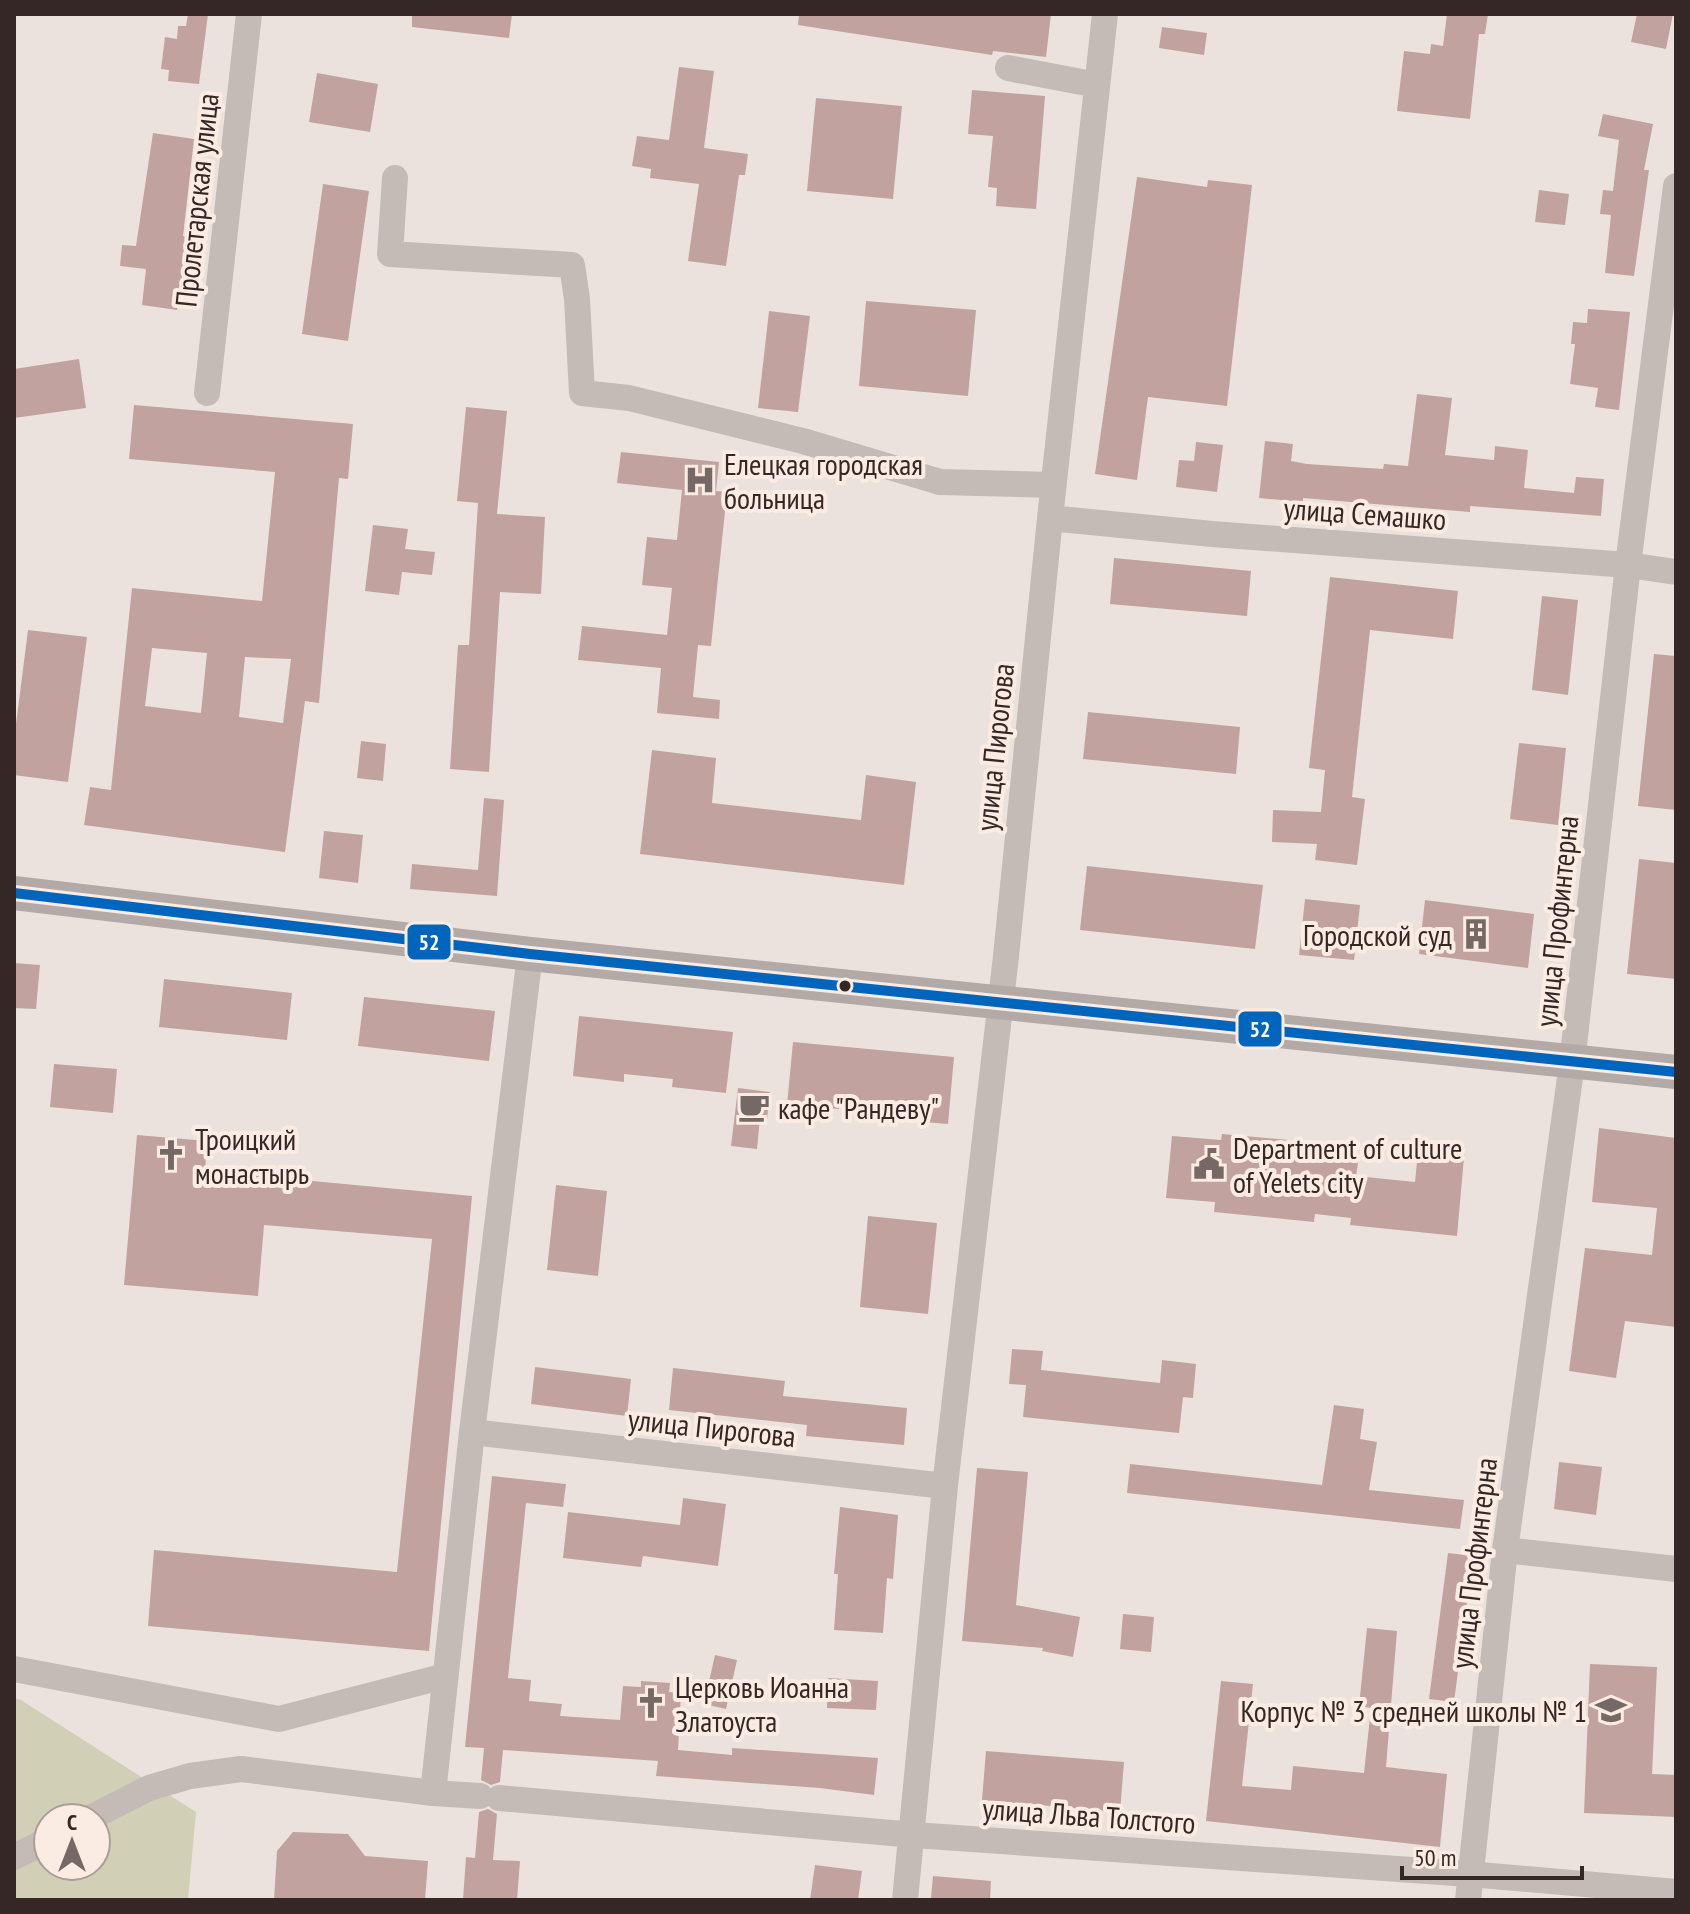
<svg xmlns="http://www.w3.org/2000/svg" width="1690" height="1914" font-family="'PT Sans Narrow',sans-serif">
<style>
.green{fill:#d1d0b6;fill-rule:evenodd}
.building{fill:#c1a29e;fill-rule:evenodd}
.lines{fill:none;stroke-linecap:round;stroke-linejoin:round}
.minor{stroke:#c4bbb7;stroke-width:26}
.major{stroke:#b3a9a6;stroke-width:34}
.bus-1-casing{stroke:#faebe3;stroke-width:16}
.bus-1{stroke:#0065bd;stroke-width:10}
.bus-dot{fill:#352725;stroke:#faebe3;stroke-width:3}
.labels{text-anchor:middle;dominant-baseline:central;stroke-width:8;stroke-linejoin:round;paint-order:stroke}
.street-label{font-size:30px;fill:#352725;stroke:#faebe3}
.poi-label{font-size:30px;fill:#352725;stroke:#faebe3;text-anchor:start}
.line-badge{stroke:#faebe3;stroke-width:3}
.badge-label{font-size:22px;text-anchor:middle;font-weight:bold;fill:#fff}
</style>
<rect width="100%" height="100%" fill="#ece2dd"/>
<!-- green -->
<path class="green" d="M14,1698L21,1700L196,1812L188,1900H14ZM48,1818H96V1866H48Z"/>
<!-- building -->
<path class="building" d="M188,14H208L199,84L168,81L169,70L161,69L165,37L177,39L178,26H186Z
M412,14H512L509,38L412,27Z
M799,14H1051L1046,57L993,51L992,55L798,25Z
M1447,14H1488L1485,34H1479L1470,119L1397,111L1404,51L1430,54L1431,44L1443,46Z
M1637,14H1673L1666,49L1631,42Z
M1162,27L1207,33L1204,55L1159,48Z
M679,67L714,71L704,148L748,154L745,175H739L726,266L688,261L699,184L650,178L651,169L632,166L637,136L669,140Z
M317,73L378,84L370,132L309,122Z
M972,90L1045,96L1036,209L996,206L997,188L988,187L993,136L968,134Z
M816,98L902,106L893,199L807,191Z
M1603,114L1653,124L1644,170H1649L1634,276L1605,273L1611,215L1600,214L1603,190L1613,191L1619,140L1598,136Z
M153,133L194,139L183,236L187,237L184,272L177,310L142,305L146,269L120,266L122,245L136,246Z
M1137,177L1207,187L1208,180L1252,185L1227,406L1148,397L1137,480L1095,474Z
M323,184L369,191L348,341L302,334Z
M1539,190L1569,194L1565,225L1535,222Z
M866,301L976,310L968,396L859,386Z
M1588,309L1630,312L1619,410L1595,407L1598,388L1570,384L1575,344H1571L1573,322L1587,323Z
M769,311L810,316L798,412L758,408Z
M79,359L86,408L14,418V369Z
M1417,394L1452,398L1445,455L1494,460L1495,446L1528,450L1524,488L1574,493L1576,477L1604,479L1601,516L1470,506V512L1303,498V502L1259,498L1265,441L1293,444L1291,461L1307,464L1383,469L1384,464L1408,466Z
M134,405L353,424L348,479L339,478L319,703L305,701L285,852L84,825L90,787L111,790L132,588L262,601L275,472L129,459ZM152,648L207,653L201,713L145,706ZM245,657L291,659L283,723L239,717Z
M466,407L507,411L497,514L545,517L541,594L500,592L489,772L450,769L458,645H469L478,503L457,501Z
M1196,442L1223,445L1217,492L1176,487L1179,460L1194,461Z
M621,452L719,462L716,491L727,492L711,646L698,645L693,697L720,700L719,719L657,713L661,668L578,660L582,626L667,635L672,588L642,585L647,537L677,540L682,490L617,483Z
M373,525L408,529L405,549L435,552L432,575L402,572L399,595L365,591Z
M1114,558L1251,571L1247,616L1110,604Z
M1330,577L1458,591L1453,639L1370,630L1352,797L1365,799L1357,865L1315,860L1317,844L1272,842L1273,810L1321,812L1325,770L1309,768Z
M1542,596L1578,600L1568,695L1532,690Z
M28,630L87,637L68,782L14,775V740Z
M1654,654L1676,656V810L1638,806Z
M1088,712L1240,727L1236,774L1083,759Z
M361,741L386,744L383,781L357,778Z
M1519,743L1566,748L1558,825L1510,819Z
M652,750L716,758L712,803L861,820L866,775L916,782L904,885L640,854Z
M484,798L504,800L497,896L410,889L412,864L478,870Z
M324,831L363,835L358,883L319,878Z
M1639,859L1676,863V979L1627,974Z
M1087,866L1263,885L1255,949L1080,930Z
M1305,899L1360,905L1354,960L1299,955Z
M1425,900L1534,914L1528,968L1419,954Z
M14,963L40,965L36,1009L14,1008Z
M164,979L292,993L287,1040L159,1027Z
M364,997L495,1011L489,1061L358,1046Z
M579,1016L733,1032L726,1093L672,1087L673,1079L624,1074V1082L573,1076Z
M793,1042L954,1057L948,1124L888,1119L889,1107L839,1102V1109L787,1105Z
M54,1064L117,1069L113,1113L50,1107Z
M738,1088L770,1092L767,1119L760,1118L757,1149L731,1146Z
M1599,1128L1676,1138V1327L1625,1321L1616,1378L1569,1371L1585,1248L1652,1255L1657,1208L1592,1202Z
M1222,1134L1321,1143L1319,1159L1358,1163L1356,1176L1415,1182L1419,1142L1465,1146L1457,1236L1350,1225L1351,1218L1315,1214L1314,1222L1214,1212L1215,1202L1166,1198L1172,1136L1221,1140Z
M137,1135L207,1141L205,1171L472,1196L429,1651L148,1626L154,1550L397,1572L432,1239L264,1225L258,1296L124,1285Z
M556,1185L607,1191L598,1276L547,1270Z
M868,1216L937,1223L928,1314L860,1307Z
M1012,1349L1043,1351L1041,1370L1160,1383L1162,1360L1196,1364L1193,1398L1183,1397L1179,1433L1023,1417L1026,1385L1009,1384Z
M535,1367L631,1379L627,1416L531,1404Z
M673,1368L785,1381L783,1396L907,1408L904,1445L806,1436L807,1425L669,1410Z
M1334,1405L1364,1409L1360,1439L1377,1442L1369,1490L1464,1500L1460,1529L1127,1493L1130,1464L1322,1485Z
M1559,1462L1602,1467L1596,1515L1554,1509Z
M977,1468L1028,1472L1016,1605L1080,1617L1073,1657L1042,1651L1043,1648L962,1641Z
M492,1476L566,1484L563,1507L526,1503L508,1678L531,1680L529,1701L562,1704L560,1716L620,1720L623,1686L641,1687V1681L670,1683L669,1692L681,1693L678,1750L732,1755V1748L878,1758L874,1795L820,1788L656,1776L658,1761L503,1750L500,1782L491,1785L481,1780L484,1748L465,1747Z
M683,1498L726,1504L718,1566L643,1556L641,1567L563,1558L568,1512L680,1525Z
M840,1507L898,1515L893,1579L887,1578L883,1633L834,1630L838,1574H834Z
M1448,1553L1473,1556L1454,1702L1429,1699Z
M1123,1614L1154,1617L1151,1652L1120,1649Z
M1367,1628L1397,1631L1386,1767L1447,1774L1440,1847L1206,1821L1221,1681L1253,1684L1242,1786L1291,1790L1293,1766L1364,1773L1371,1708L1359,1706Z
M715,1655L737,1660L726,1709L704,1704Z
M1590,1664L1657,1667L1652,1774L1676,1775V1817L1584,1813Z
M828,1678L878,1681L876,1710L827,1708Z
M986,1751L1124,1762L1120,1812L982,1800Z
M488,1809L497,1814L493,1860L520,1861L517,1900H463L466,1857L475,1858L479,1812Z
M293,1832L348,1834L365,1856L428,1861L425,1900H274L277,1851Z
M815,1865L862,1871L858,1900H810Z
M933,1876L991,1881L990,1900L931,1898Z"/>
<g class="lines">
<!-- minor -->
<path class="minor" d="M1008,68L1097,85
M395,178L390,254L572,265L577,299L582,393L629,398L803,441L940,482L1053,485
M207,393L249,14
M1050,518L1212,534L1628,565L1676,572
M472,1432L945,1486
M1505,1550L1676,1569
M14,1669L279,1719L445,1676
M433,1793L472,1432L530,954
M499,1798L914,1835L1469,1874L1676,1892
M90,1818L149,1788L190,1776L241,1769L433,1793L480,1796
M14,1857L48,1840
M905,1900L945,1486L1006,956L1050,518L1105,14
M1468,1900L1505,1550L1572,1063L1628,565L1676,186"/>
<!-- major -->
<path class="major" d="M14,893L530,954L1676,1072"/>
<defs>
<path id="bus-1" d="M14,893L530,954L1676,1072"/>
</defs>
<!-- bus-1 casing -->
<use href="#bus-1" class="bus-1-casing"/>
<!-- bus-1 -->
<use href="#bus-1" class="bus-1"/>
</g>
<!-- icons -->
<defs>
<symbol id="hospital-bare" viewBox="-9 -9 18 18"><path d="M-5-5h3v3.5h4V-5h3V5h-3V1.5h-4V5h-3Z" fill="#756865" stroke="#faebe3" stroke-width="2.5" paint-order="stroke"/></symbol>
<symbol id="building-bare" viewBox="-9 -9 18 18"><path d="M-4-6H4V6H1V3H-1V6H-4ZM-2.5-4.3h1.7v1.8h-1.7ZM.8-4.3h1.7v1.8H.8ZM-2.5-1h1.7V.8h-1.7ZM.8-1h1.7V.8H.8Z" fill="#756865" stroke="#faebe3" stroke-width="2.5" paint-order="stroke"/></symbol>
<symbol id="cafe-bare" viewBox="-9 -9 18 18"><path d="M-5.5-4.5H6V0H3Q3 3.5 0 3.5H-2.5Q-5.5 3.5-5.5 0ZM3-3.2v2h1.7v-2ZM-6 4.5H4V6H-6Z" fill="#756865" stroke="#faebe3" stroke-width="2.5" paint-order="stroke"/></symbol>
<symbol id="church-bare" viewBox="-9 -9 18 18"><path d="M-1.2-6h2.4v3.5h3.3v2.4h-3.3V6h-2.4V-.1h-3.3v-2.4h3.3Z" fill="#756865" stroke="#faebe3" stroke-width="2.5" paint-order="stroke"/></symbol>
<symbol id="civic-bare" viewBox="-9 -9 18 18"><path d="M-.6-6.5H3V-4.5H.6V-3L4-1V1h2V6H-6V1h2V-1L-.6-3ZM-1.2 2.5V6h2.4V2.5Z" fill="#756865" stroke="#faebe3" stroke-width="2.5" paint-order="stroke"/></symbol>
<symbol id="school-bare" viewBox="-9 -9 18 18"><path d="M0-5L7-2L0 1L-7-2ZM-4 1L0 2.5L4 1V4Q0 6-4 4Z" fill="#756865" stroke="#faebe3" stroke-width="2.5" paint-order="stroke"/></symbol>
</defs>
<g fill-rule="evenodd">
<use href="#hospital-bare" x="678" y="458" width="44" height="44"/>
<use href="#building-bare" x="1454" y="912" width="44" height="44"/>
<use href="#cafe-bare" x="732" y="1085" width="44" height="44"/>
<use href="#church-bare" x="149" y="1133" width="44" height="44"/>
<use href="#civic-bare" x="1187" y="1142" width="44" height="44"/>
<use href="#church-bare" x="629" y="1681" width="44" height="44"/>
<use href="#school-bare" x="1589" y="1688" width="44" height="44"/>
</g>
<!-- markers -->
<circle class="bus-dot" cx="845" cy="986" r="7"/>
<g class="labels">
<!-- street labels -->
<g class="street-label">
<text transform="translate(196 200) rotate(-84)">Пролетарская улица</text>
<text transform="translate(1365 513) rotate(4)">улица Семашко</text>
<text transform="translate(994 747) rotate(-84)">улица Пирогова</text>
<text transform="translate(1556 921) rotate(-84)">улица Профинтерна</text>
<text transform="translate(712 1427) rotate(6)">улица Пирогова</text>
<text transform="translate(1473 1563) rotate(-83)">улица Профинтерна</text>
<text transform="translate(1089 1815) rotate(4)">улица Льва Толстого</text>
</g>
<!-- poi labels -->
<g class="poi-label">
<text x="724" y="463">Елецкая городская<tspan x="724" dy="34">больница</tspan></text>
<text x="1452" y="934" text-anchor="end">Городской суд</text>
<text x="778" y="1107">кафе "Рандеву"</text>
<text x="195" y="1138">Троицкий<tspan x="195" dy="34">монастырь</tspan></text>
<text x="1233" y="1147">Department of culture<tspan x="1233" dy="34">of Yelets city</tspan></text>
<text x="675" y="1686">Церковь Иоанна<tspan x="675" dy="34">Златоуста</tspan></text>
<text x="1587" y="1710" text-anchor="end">Корпус № 3 средней школы № 1</text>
</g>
</g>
<g class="line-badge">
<rect x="406" y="923" width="46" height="38" rx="8" fill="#0065bd"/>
<rect x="1237" y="1010" width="46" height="38" rx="8" fill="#0065bd"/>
</g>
<g class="badge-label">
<text x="429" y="950">52</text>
<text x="1260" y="1037">52</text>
</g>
<!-- border -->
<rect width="1690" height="1914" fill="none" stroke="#352725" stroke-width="32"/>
<!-- north arrow -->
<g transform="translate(72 1842)"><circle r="38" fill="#faebe3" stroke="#ab9d97" stroke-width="2"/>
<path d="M0-6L14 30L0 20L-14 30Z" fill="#756865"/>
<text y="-12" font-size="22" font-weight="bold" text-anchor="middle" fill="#352725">С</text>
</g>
<!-- scale -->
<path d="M1402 1866v12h180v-12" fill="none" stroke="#352725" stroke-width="4"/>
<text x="1414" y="1866" font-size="24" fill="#352725" stroke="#faebe3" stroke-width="6" paint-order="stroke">50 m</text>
</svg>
